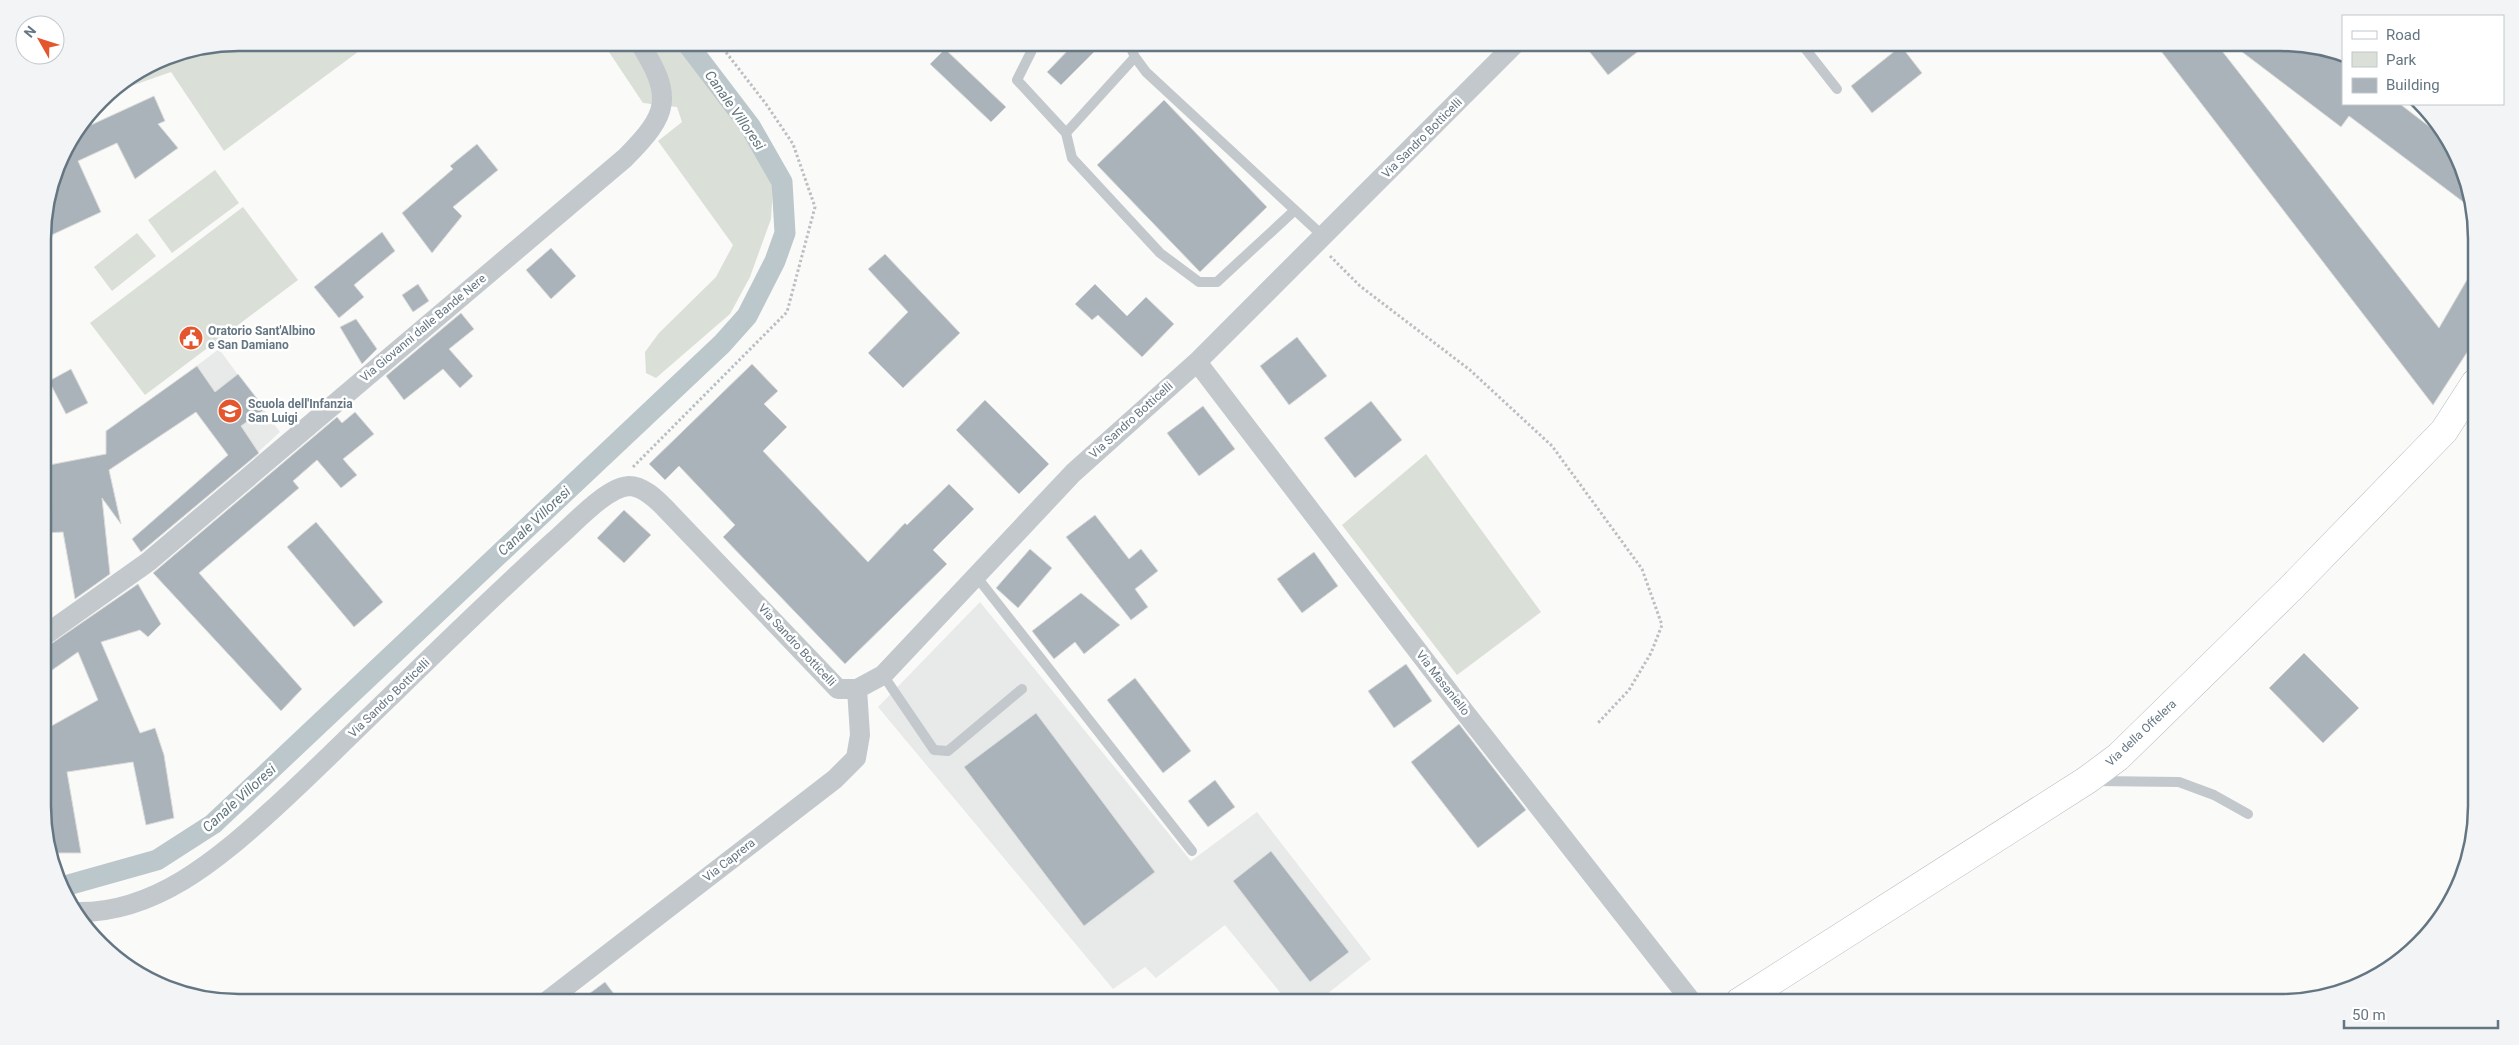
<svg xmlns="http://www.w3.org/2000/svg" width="2519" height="1045" font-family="Roboto,sans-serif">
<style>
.built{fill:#e8e9e9}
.green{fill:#dadfd7}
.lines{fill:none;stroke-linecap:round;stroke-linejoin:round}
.canal{stroke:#bbc7cb;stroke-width:21}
.building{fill:#aab3b9;stroke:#dcdcda}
.secondary-casing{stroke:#b3babf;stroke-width:29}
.path{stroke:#bbbfc2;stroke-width:3;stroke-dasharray:2.5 2.5;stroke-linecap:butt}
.lane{stroke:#c3c8cc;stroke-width:10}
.street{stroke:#c3c8cc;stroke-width:20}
.secondary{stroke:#fff;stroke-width:28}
.labels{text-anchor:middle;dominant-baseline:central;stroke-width:5;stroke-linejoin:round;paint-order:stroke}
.street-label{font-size:12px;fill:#657683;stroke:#fff}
.poi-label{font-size:12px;font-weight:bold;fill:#657683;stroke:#fff;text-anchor:start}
.water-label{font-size:14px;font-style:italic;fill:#60757c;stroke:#fff}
.rim{fill:none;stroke:#657683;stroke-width:2.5}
</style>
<rect width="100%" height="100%" fill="#fafaf8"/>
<!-- built -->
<path class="built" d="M219,349L280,432L239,470L174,383Z
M980,602L1191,861L1257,812L1371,959L1317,1002H1288L1225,925L1156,978L1145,967L1113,989L878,707Z"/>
<!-- green -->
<path class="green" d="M240,42L370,43L224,151L171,72L108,94L165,57Z
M603,43H680L758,155L773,187L771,219L750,277L730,314L656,378L646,373L645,352L659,333L716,277L733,245L658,141L682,122L677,107L643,103Z
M215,170L239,203L172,253L148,220Z
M243,207L298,280L145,395L90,323Z
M137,233L156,256L112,291L94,267Z
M1426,454L1541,612L1457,675L1342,525Z"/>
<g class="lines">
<!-- canal -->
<path class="canal" d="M61,887L157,860L213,824L722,344L747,316L775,261L785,233L782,182L750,126L686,42"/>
</g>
<!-- building -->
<path class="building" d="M1076,42H1104L1061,85L1047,72Z
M1600,42H1650L1608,75L1589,51Z
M2154,42H2215L2439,328L2475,266V340L2433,405Z
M2229,42H2279L2330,51L2343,60V104H2400L2448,141L2456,153L2474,210L2349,116L2341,127Z
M1901,46L1922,73L1872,113L1851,86Z
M945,49L1006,107L991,122L930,64Z
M154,96L165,121L158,124L178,148L135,179L117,143L78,161L101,212L43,239V227L63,153L80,130Z
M1164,100L1267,207L1200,272L1097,165Z
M477,144L498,170L453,207L462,216L432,253L402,213L453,169L450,166Z
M382,232L395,251L354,285L364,297L339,318L314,287Z
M551,248L576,276L551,299L526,270Z
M885,254L960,333L903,388L868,353L908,312L868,269Z
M418,284L429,301L413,312L402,295Z
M1095,284L1127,316L1146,297L1174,324L1142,357L1098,315L1092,320L1075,304Z
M461,313L474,329L449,349L473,376L460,388L443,369L404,400L386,376Z
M356,319L377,349L362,364L340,327Z
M1297,337L1327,376L1289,405L1260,366Z
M752,364L778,391L764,404L787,427L763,451L868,562L905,523L907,525L949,484L974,509L933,550L947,564L845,664L723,537L735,525L679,466L665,480L649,464Z
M197,366L215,392L238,374L265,409L241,426L259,453L141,552L132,539L228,455L196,412L109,470L121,524L102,498L110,574L75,599L63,532L45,533L44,466L106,454V431Z
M71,369L88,403L66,414L49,381Z
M985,400L1049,464L1019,494L956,430Z
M1371,401L1402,440L1355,478L1324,438Z
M1203,406L1235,449L1199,476L1167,433Z
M355,412L374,434L343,459L357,475L341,488L317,460L293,481L299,488L199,573L302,689L281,711L153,573L337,417L342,423Z
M624,510L651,535L624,563L597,538Z
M1095,515L1129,559L1141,549L1158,571L1135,589L1148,607L1131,620L1066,537Z
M316,522L383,602L354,627L287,547Z
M1030,549L1052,568L1018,608L996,588Z
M1314,552L1338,586L1302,613L1277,579Z
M138,584L161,624L148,637L140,630L101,642L140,733L155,728L164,755L174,818L146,825L133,762L67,772L81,853H50L46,843V729L98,700L78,652L45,675V648Z
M1081,593L1120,625L1084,654L1075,642L1054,659L1032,631Z
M2304,653L2359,708L2323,743L2269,688Z
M1406,664L1432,701L1394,728L1368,691Z
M1135,678L1191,751L1163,773L1107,700Z
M1036,713L1155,872L1084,926L964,767Z
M1459,724L1526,810L1478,848L1411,762Z
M1215,780L1235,807L1208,827L1188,801Z
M1271,851L1349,952L1310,982L1233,881Z
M605,982L620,1002H578Z"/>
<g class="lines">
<defs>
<path id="secondary" d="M1739,1002L2087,780L2118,757L2292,587L2444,431L2475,383"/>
</defs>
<!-- secondary casing -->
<use href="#secondary" class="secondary-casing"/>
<!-- path -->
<path class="path" d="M1330,256L1360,286L1470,370L1552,446L1642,569L1662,625L1651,653L1629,690L1597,724
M633,467L787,312L815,207L793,144L766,104L718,42"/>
<!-- lane -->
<path class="lane" d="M1036,42L1017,80L1066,133
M1128,42L1135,57L1146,72L1324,237
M1800,42L1837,89
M1910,42L1912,45
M1135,57L1066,133L1072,158L1160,253L1199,282H1217L1295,210
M976,576L1192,851
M883,675L934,750L948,751L1022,689
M2096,781L2179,782L2214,795L2248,814"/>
<!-- street -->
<path class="street" d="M1197,362L1456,701L1692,1002
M45,635L148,562L625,158C669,114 674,97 639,42
M76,912C154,914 217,860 272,810C313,773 352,733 392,695C445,643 499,591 554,541C572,526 606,487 629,486C643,486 656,499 664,507L838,689H857L883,675L1073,473L1197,362L1517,42
M546,1002L835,779L856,758L860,735L857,689"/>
<!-- secondary -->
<use href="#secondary" class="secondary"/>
</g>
<!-- icons -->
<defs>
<symbol id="civic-disc" viewBox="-11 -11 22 22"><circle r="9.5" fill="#e4572e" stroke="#fff"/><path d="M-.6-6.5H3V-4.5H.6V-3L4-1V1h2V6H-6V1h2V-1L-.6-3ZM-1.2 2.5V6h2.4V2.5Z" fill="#fff"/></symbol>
<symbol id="school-disc" viewBox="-11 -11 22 22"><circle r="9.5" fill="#e4572e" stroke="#fff"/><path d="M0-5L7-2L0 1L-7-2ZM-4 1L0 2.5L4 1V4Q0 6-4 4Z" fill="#fff"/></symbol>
</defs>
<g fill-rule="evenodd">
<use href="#civic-disc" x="177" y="324" width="28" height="28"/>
<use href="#school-disc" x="216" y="397" width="28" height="28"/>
</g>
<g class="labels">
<!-- street labels -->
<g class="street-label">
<text transform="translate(1422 138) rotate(-45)">Via Sandro Botticelli</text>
<text transform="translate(423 328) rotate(-40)">Via Giovanni dalle Bande Nere</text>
<text transform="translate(1131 420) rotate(-42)">Via Sandro Botticelli</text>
<text transform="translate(797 645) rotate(47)">Via Sandro Botticelli</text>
<text transform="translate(1443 683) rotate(52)">Via Masaniello</text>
<text transform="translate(389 698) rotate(-44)">Via Sandro Botticelli</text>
<text transform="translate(2141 733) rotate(-43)">Via della Offelera</text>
<text transform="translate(729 860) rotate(-38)">Via Caprera</text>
</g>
<!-- poi labels -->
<g class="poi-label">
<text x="208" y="331">Oratorio Sant'Albino<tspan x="208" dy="14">e San Damiano</tspan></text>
<text x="248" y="404">Scuola dell'Infanzia<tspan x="248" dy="14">San Luigi</tspan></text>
</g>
<!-- water labels -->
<g class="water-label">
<text transform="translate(735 110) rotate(55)">Canale Villoresi</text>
<text transform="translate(534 521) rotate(-43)">Canale Villoresi</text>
<text transform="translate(239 798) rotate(-42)">Canale Villoresi</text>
</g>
</g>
<!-- crop -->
<path d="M0 0H2519V1045H0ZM239 51H2280A188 188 0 0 1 2468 239V806A188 188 0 0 1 2280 994H239A188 188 0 0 1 51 806V239A188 188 0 0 1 239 51Z" fill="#f3f4f5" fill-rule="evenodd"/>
<path class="rim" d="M239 51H2280A188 188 0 0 1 2468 239V806A188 188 0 0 1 2280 994H239A188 188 0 0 1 51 806V239A188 188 0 0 1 239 51Z"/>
<!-- legend -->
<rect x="2342" y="15" width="162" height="90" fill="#ffffff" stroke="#c1c8cd"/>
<rect x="2352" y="31" width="25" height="8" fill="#ffffff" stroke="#c1c8cd"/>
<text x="2386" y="40" font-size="15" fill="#657683">Road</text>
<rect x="2352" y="52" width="25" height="15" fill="#dadfd7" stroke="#c1c8cd"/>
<text x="2386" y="65" font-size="15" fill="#657683">Park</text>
<rect x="2352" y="78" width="25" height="15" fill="#aab3b9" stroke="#c1c8cd"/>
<text x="2386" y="90" font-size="15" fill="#657683">Building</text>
<!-- north arrow -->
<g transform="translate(40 40) rotate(309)"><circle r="24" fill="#ffffff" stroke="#c1c8cd"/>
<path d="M0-4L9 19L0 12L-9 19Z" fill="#e4572e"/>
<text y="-8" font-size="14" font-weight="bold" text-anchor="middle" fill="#657683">N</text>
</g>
<!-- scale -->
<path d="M2344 1020v8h154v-8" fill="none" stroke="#657683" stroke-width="2.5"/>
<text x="2352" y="1020" font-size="15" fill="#657683" stroke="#ffffff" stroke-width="4" paint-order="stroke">50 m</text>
</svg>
